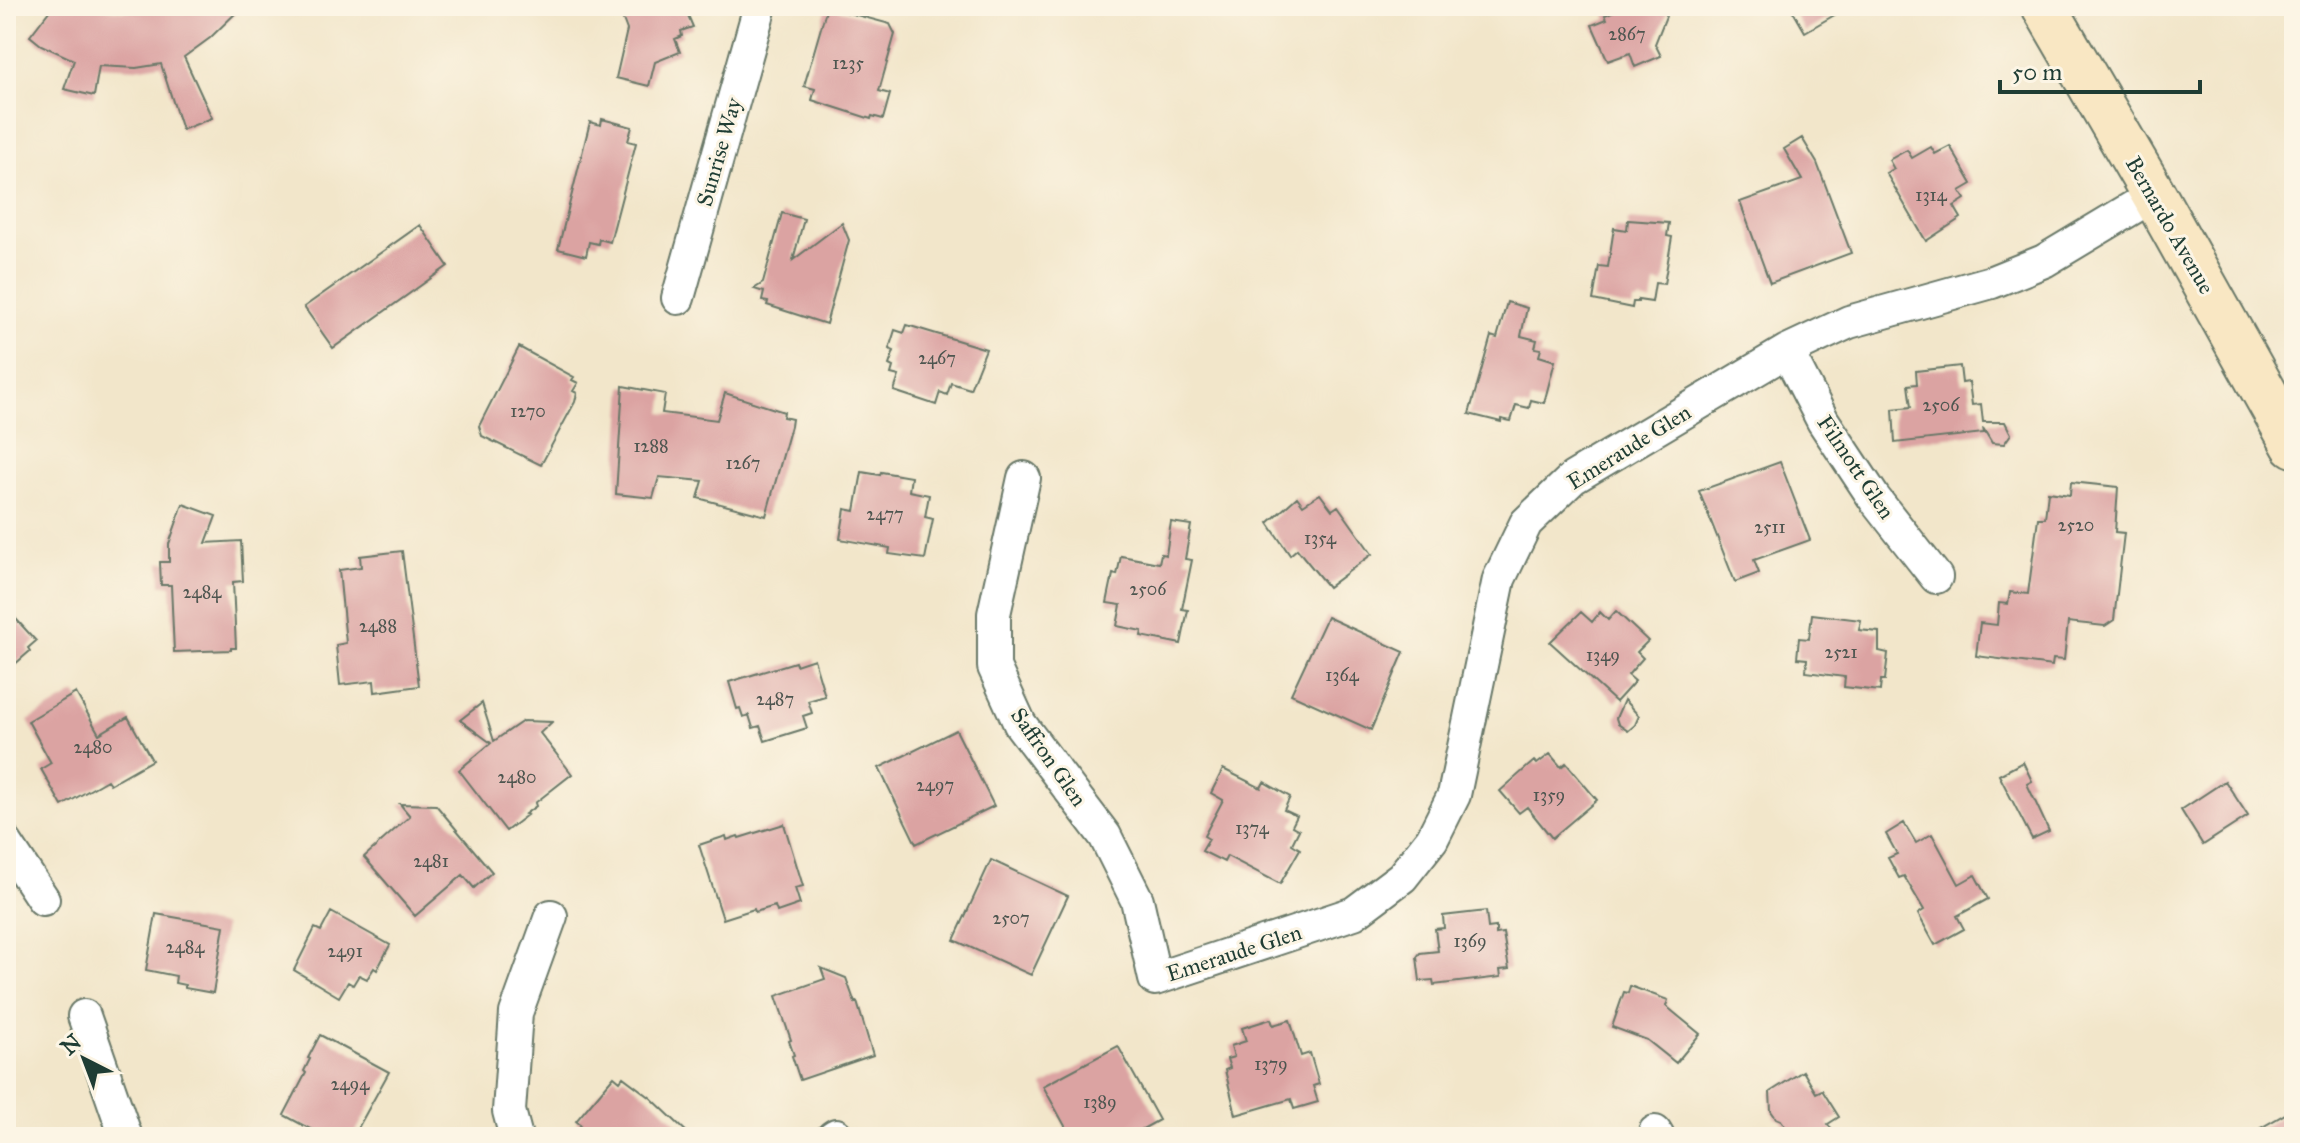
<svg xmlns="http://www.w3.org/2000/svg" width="2300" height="1143" font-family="'IM FELL Great Primer',serif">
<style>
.building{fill:#dba3a2}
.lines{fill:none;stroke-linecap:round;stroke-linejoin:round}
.street-casing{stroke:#697868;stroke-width:36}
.secondary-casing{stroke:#697868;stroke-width:48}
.street{stroke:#fff;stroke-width:32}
.secondary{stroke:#f9e7c3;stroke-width:44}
.labels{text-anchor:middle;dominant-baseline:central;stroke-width:6;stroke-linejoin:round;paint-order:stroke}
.number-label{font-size:18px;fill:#4e5650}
.street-label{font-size:22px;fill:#1f3d34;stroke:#fcf5e5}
</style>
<rect width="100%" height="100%" fill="#fcf5e5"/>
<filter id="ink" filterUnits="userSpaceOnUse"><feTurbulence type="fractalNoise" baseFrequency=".0125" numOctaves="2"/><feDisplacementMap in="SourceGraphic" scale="16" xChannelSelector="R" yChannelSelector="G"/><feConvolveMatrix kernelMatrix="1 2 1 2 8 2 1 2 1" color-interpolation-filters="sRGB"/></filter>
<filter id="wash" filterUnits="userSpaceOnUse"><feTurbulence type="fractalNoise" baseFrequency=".006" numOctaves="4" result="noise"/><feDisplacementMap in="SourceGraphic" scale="32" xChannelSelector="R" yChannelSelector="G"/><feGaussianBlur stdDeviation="1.8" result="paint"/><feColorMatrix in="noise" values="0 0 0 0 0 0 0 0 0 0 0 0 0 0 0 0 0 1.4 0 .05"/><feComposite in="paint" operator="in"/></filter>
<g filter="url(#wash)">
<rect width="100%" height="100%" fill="#f2e6ca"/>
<g id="blocks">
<!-- building -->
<path class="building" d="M53,6H91L125,11L148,6H243L210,38L184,57L212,118L182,130L161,64L136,68L99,66L94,96L64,89L74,60L41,45L30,36Z
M618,6H684L693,27L681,31L682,36L675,39L680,52L655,62L649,86L616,78L627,30Z
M1625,6H1670L1655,44L1661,56L1635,67L1630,53L1608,61L1592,25L1607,19L1605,15Z
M1790,6H1850L1805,32Z
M827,7L890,24L895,34L879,91L890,94L883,119L872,116L871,119L812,100L815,89L804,86Z
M602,119L632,127L628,141L636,143L610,242L599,239L598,244L589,242L586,256L558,249L590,122L601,125Z
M1802,138L1817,163L1851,253L1770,283L1740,202L1802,180L1784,149Z
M1950,146L1972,184L1960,191L1965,199L1954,206L1961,218L1926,241L1886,173L1894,169L1889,160L1907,150L1912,158L1931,147L1935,154Z
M782,213L804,219L793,260L842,223L849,240L826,324L767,305L768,302L762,301L764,292L754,289L763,283Z
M1628,220L1669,223L1667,236L1672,237L1664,284L1655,283L1652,302L1638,300V302H1633L1632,308L1593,300L1599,266L1608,267L1614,228L1627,230Z
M420,225L448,266L333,348L304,307Z
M1507,302L1527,308L1521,336L1537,340L1535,348L1541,349L1539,356L1555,361L1544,403L1531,400L1529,408L1516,405L1511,421L1501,419V422L1469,414L1491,336L1497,338Z
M907,325L986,349L970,389L951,383L947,395L940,392L936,405L894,391L899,376L891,374L893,367L889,365L894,351L889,349L895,330L904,333Z
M519,347L574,377L572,380L578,383L573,391L577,393L575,402L541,465L482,436L479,426Z
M1960,366L1962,383L1969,382L1972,405L1981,404L1983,422H2005L2011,434L2004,444L1992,443L1983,428L1984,433L1895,443L1893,409L1911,407L1908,385L1917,384L1916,371Z
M623,386L665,394L662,413L717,420L725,393L784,412L783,417L792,419L791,426L766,516L698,498L703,481L659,477L653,498L616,494Z
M1780,462L1810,540L1754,560L1759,573L1735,582L1699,491Z
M862,472L880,475L881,472L911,477L909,491L929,495L925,517L933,519L925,559L889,554L890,548L840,539L845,509L855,511Z
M2071,482L2118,487L2115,532L2124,533L2114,620L2105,626L2068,622L2064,660L2053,659L2052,666L1976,656L1980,623L1997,625L1999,603L2008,604L2010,592L2028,594L2038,518H2045L2048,492L2070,495Z
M1320,494L1332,510L1338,506L1372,554L1328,587L1297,549L1290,555L1268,523L1297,497L1303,505Z
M183,504L216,516L206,543L241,541L243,581L233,582L236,648H231V650L174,652L171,585H161L160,562H169V544Z
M1171,522L1191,525L1185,559L1192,560L1182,609L1188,610L1181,644L1141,636L1142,631L1117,626L1121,605L1107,603L1113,574L1117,575L1121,556L1159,563L1161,554L1166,555Z
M402,551L419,686L375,692L374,681L340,685L336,645L346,643L339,570L361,567L360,556Z
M6,608L36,641L28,648L30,651L6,672Z
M1616,611L1648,641L1637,652L1643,658L1628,675L1635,681L1616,702L1550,642L1581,612L1592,622L1600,612L1608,620Z
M1812,614L1861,620L1859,630L1879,632V651L1888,653L1885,680H1881L1880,691L1844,687L1845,677L1806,672L1807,659L1797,658L1799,638L1809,639Z
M1327,617L1404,652L1371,730L1291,694Z
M814,659L825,696L808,701L812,713L803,716L807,728L765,741L760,726L753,728L749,715L743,717L740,708L737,709L729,682L795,662L796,665Z
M76,693L99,734L128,717L152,760L110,784L107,780L62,806L41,769L51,763L28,721Z
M1624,700L1639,716L1635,725L1628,731L1618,724L1616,718Z
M482,703L494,741L523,721L552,722L540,733L572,774L535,803L536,806L525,814L527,815L506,831L459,770L491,743L460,720Z
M956,730L994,806L916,844L879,768Z
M1550,754L1561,767L1566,763L1597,800L1552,838L1527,807L1519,813L1500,791L1534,761L1537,764Z
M2023,762L2032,781L2027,784L2049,831L2032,839L1999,775Z
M1223,769L1261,788L1264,782L1290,797L1284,810L1297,816L1292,826L1299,830L1292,844L1300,849L1280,884L1227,856L1224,862L1202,851L1209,839L1204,836L1223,800L1211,793Z
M2225,781L2248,816L2203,845L2181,810Z
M400,804L436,805L492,872L474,888L463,875L415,916L364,857L410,816Z
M1904,823L1916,843L1932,834L1959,884L1975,875L1988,899L1957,916L1964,929L1935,945L1918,914L1924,910L1904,876L1899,878L1888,858L1897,854L1886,834Z
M784,824L803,886L795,888L800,904L777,912L775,906L755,912L754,909L723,919L699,845L726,836L727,840L738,836L739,838Z
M991,860L1068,896L1031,975L954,940Z
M1486,911L1488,928L1496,927V934L1503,933L1509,969L1500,970L1501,977L1434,985L1433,980L1420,981L1417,957L1420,953L1438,951L1435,929L1444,928L1443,916Z
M331,912L390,945L377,970L374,968L367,979L359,975L353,985L348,982L339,997L294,970L315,928L321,931Z
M156,914L224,926L213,993L185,988V985L175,983L176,976L146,970Z
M821,968L846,978L855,1003L857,1002L873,1055L800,1080L792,1056L794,1055L789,1041L791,1040L776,996L825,979Z
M1630,986L1668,1000L1666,1006L1700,1034L1676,1063L1647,1040L1612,1027L1624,992L1628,993Z
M1271,1019L1273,1025L1290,1020L1301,1056L1310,1053L1319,1084L1313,1086L1318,1102L1294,1109L1291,1099L1236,1115L1225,1070L1230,1068L1227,1059L1234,1057L1231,1046L1246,1041L1242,1028Z
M320,1035L389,1072L353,1137H325L284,1115L306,1073L304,1071L310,1059L308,1058Z
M1118,1046L1159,1120L1128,1137H1071L1043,1086Z
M1803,1071L1816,1093L1822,1090L1839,1117L1828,1124L1836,1137H1792L1781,1120L1776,1118L1771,1111L1770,1092Z
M614,1076L620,1081L623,1077L651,1098L692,1137H571L581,1125L576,1121Z
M2294,1109V1137H2245Z"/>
</g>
</g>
<g filter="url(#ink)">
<use href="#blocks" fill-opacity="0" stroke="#697868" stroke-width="2"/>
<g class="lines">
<defs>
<path id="street" d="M678,298L760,6
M1787,351L1823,421L1874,498L1936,577
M1024,478L994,614V667L1020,724L1105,836L1137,900L1155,979L1354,913L1402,877L1432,839L1454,795L1499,579L1526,523L1573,478L1787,351L1849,322L1992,282L2044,261L2154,195
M6,843L43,899
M84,1016L126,1137
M1655,1132L1658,1137
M516,1137L509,1111L516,1013L551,916
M833,1137L836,1135"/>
<path id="secondary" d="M2044,6L2154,195L2294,445"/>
</defs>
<!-- street casing -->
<use href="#street" class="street-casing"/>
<!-- secondary casing -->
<use href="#secondary" class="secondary-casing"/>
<!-- street -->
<use href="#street" class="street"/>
<!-- secondary -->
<use href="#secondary" class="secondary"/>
</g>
</g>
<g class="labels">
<!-- number labels -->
<g class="number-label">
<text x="1627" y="34">2867</text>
<text x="848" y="63">1235</text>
<text x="1931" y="195">1314</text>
<text x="937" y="358">2467</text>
<text x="1941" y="405">2506</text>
<text x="528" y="411">1270</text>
<text x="651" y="446">1288</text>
<text x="743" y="463">1267</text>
<text x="885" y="514">2477</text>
<text x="2076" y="525">2520</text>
<text x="1770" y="527">2511</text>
<text x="1320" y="538">1354</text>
<text x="1148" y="589">2506</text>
<text x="202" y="592">2484</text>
<text x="378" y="626">2488</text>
<text x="1841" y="652">2521</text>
<text x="1603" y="655">1349</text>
<text x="1342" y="675">1364</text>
<text x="775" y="699">2487</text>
<text x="93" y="747">2480</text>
<text x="517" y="777">2480</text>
<text x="935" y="785">2497</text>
<text x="1549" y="795">1359</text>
<text x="1252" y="828">1374</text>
<text x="431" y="861">2481</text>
<text x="1011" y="918">2507</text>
<text x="1470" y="941">1369</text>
<text x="185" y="947">2484</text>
<text x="345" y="951">2491</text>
<text x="1271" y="1064">1379</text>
<text x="350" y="1084">2494</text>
<text x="1100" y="1102">1389</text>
</g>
<!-- street labels -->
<g class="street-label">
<text transform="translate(719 152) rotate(-74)">Sunrise Way</text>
<text transform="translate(2170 225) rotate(60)">Bernardo Avenue</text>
<text transform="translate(1629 447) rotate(-32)">Emeraude Glen</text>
<text transform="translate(1856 467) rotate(56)">Filmott Glen</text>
<text transform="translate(1049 757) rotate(55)">Saffron Glen</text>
<text transform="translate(1234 953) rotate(-18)">Emeraude Glen</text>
</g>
</g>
<!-- margin -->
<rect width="2300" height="1143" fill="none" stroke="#fcf5e5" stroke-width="32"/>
<!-- north arrow -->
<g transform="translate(84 1059) rotate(318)" stroke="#fcf5e5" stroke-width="6" paint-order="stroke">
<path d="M0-6L14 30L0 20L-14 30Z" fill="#1f3d34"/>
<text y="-12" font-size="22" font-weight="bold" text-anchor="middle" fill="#1f3d34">N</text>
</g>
<!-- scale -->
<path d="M2000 80v12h200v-12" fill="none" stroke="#1f3d34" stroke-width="4"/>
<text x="2012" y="80" font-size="24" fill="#1f3d34" stroke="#fcf5e5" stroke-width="6" paint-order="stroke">50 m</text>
</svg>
